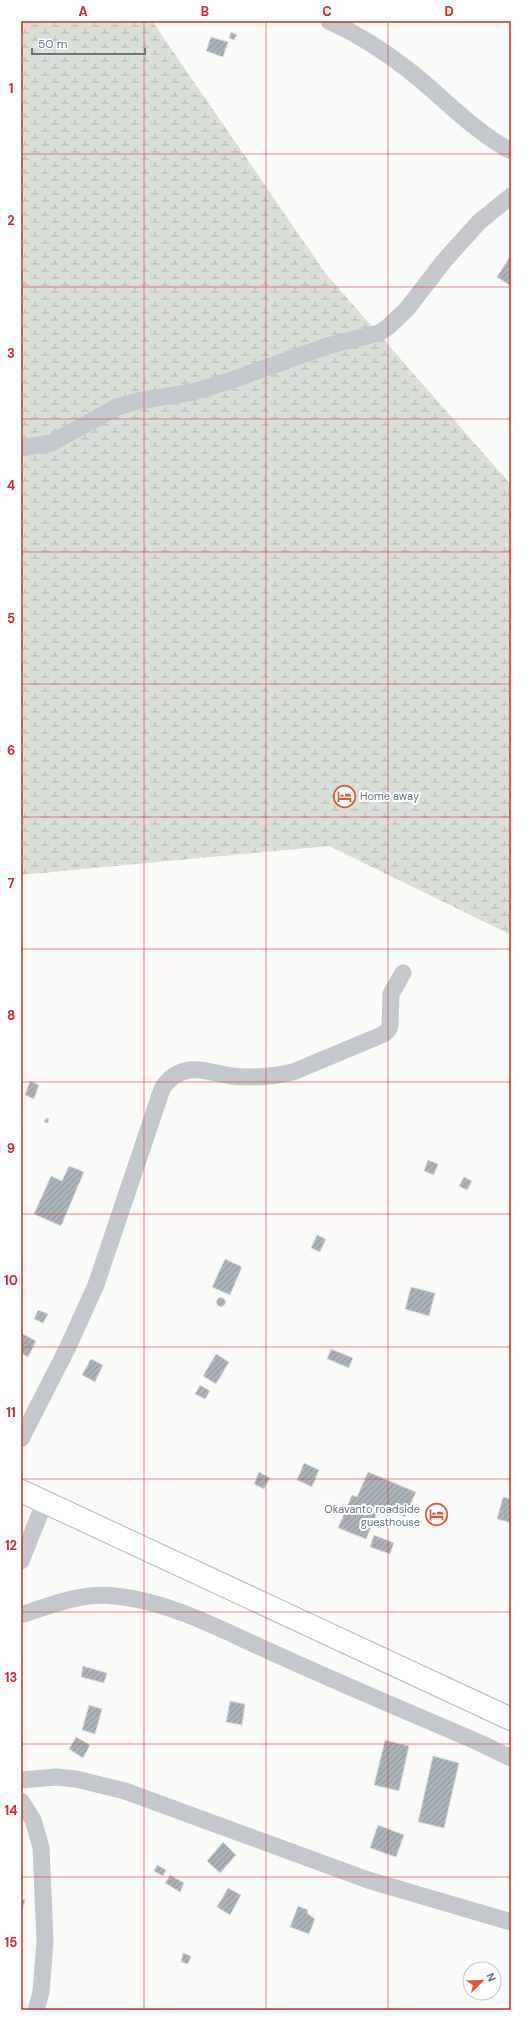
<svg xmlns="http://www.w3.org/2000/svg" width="532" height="2031" font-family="'DM Sans',sans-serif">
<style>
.wetland{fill:url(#wetland-marsh)}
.building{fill:url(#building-hatch);stroke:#dcdcda}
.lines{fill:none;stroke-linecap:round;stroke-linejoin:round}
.secondary-casing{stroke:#b3babf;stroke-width:24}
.street{stroke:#c3c8cc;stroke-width:17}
.secondary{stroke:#fff;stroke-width:22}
.grid{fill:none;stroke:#d62828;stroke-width:1;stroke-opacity:0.55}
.labels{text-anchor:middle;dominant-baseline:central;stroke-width:4;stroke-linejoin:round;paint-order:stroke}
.poi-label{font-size:11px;fill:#657683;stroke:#fff;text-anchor:start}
.neatline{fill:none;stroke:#d62828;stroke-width:1.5}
.grid-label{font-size:13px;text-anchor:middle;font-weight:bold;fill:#d62828}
</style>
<defs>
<pattern id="wetland-marsh" width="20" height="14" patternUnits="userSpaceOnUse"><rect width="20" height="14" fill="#dadfd7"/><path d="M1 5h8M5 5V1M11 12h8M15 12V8" fill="none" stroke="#b4b9b4"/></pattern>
<pattern id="building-hatch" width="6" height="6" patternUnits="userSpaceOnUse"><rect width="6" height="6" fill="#aab3b9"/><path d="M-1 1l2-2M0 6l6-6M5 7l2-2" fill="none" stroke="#8e969c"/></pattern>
</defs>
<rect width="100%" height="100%" fill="#fafaf8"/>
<!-- wetland -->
<path class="wetland" d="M21,21H152L326,274L511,485V935L329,846L21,875Z"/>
<!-- building -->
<path class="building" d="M231,32L237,35L234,40L229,38Z
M211,37L228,42L223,57L206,51Z
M509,258L511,259V286L497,277Z
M30,1081L39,1085L34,1099L25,1095Z
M46,1118L49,1119L48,1123L44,1122Z
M428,1160L438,1164L434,1175L424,1171Z
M69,1166L84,1172L61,1226L34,1214L51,1176L62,1181Z
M464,1177L472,1181L467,1190L459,1186Z
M317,1235L326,1239L320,1252L311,1248Z
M225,1259L242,1267L230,1295L212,1287Z
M411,1287L435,1293L429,1316L405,1309Z
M216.5 1302a4.5 4.5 0 1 1 9 0a4.5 4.5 0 1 1-9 0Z
M38,1310L48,1314L43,1323L34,1319Z
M21,1333L36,1341L28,1357L21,1353Z
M331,1349L353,1358L349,1368L327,1359Z
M216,1354L229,1362L216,1384L203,1376Z
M91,1359L103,1365L95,1382L82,1375Z
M200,1385L210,1391L205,1399L195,1394Z
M304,1463L319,1470L312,1487L297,1480Z
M259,1472L270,1478L264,1489L254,1484Z
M368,1472L416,1492L405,1517L380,1506L366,1539L338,1528L352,1495L357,1497Z
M503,1497L511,1499V1523L497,1519Z
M374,1535L394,1543L390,1554L370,1547Z
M83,1666L107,1673L104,1683L81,1677Z
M230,1701L245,1704L242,1725L226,1722Z
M89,1705L102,1709L95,1734L82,1730Z
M76,1737L90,1745L83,1758L69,1749Z
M385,1740L409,1746L399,1791L374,1785Z
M433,1756L459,1763L444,1828L418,1822Z
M378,1825L404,1835L396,1857L370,1848Z
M223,1842L236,1855L220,1873L207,1861Z
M157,1865L166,1870L163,1876L154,1871Z
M170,1875L184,1883L180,1892L165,1883Z
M228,1888L241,1895L230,1915L217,1907Z
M21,1899L25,1900L22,1910L21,1909Z
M298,1906L308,1910L307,1913L315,1919L309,1934L290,1927Z
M183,1953L191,1956L188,1964L181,1962Z"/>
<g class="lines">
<defs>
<path id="secondary" d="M21,1491L511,1719"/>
</defs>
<!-- secondary casing -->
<use href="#secondary" class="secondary-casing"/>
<!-- street -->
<path class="street" d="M329,21C357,34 383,50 407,69C442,96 473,131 511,151
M21,448L51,443L117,407L138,401L193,392L229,381L327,346L379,333L388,327L407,309L444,261L479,222L511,196
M21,1439L67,1349L96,1285L162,1089C168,1079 177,1072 189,1070C202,1068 218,1074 231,1076C252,1078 272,1077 293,1072L384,1034L389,1029L390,1025L391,994L403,973
M21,1561L45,1501
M21,1615C51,1605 83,1592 115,1596C174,1602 227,1633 280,1656C346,1686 413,1714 480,1743L511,1758
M21,1780L56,1777L76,1779L125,1791L368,1880L511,1922
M21,1801L33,1820L41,1847L45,1941L41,1992L36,2010"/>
<!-- secondary -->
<use href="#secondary" class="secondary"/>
</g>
<!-- grid -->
<path class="grid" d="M144,21V2010M266,21V2010M388,21V2010M21,154H511M21,287H511M21,419H511M21,552H511M21,684H511M21,817H511M21,949H511M21,1082H511M21,1214H511M21,1347H511M21,1479H511M21,1612H511M21,1744H511M21,1877H511"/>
<!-- icons -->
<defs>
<symbol id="hotel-ring" viewBox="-11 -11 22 22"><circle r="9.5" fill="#fff" stroke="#e4572e" stroke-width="1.5"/><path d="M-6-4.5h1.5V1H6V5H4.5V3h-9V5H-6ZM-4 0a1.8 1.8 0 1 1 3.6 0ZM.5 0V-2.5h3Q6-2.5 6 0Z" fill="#e4572e"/></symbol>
</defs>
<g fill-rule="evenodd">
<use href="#hotel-ring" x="332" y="784" width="25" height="25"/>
<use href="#hotel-ring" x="424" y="1502" width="25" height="25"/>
</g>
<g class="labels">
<!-- poi labels -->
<g class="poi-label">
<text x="360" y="796">Home away</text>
<text x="420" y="1509" text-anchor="end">Okavanto roadside<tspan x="420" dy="13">guesthouse</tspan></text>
</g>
</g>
<!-- border -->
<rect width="532" height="2031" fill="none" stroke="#ffffff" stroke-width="44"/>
<!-- north arrow -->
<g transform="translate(482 1981) rotate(67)"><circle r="19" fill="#ffffff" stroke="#c1c8cd"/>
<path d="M0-3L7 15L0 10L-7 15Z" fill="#e4572e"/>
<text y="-6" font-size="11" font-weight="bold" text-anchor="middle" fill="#657683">N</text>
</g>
<!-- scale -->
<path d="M32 48v6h113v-6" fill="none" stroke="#657683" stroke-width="2"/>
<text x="38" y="48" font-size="12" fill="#657683" stroke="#ffffff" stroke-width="3" paint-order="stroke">50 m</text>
<rect x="22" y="22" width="488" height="1987" class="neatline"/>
<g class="grid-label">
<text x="83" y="16">A</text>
<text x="205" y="16">B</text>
<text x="327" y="16">C</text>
<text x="449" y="16">D</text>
<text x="11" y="93">1</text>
<text x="11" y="225">2</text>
<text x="11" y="358">3</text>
<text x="11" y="490">4</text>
<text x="11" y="623">5</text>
<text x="11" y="755">6</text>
<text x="11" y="888">7</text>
<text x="11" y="1020">8</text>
<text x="11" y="1153">9</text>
<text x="11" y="1285">10</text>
<text x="11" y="1417">11</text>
<text x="11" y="1550">12</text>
<text x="11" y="1682">13</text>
<text x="11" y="1815">14</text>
<text x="11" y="1947">15</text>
</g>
</svg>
